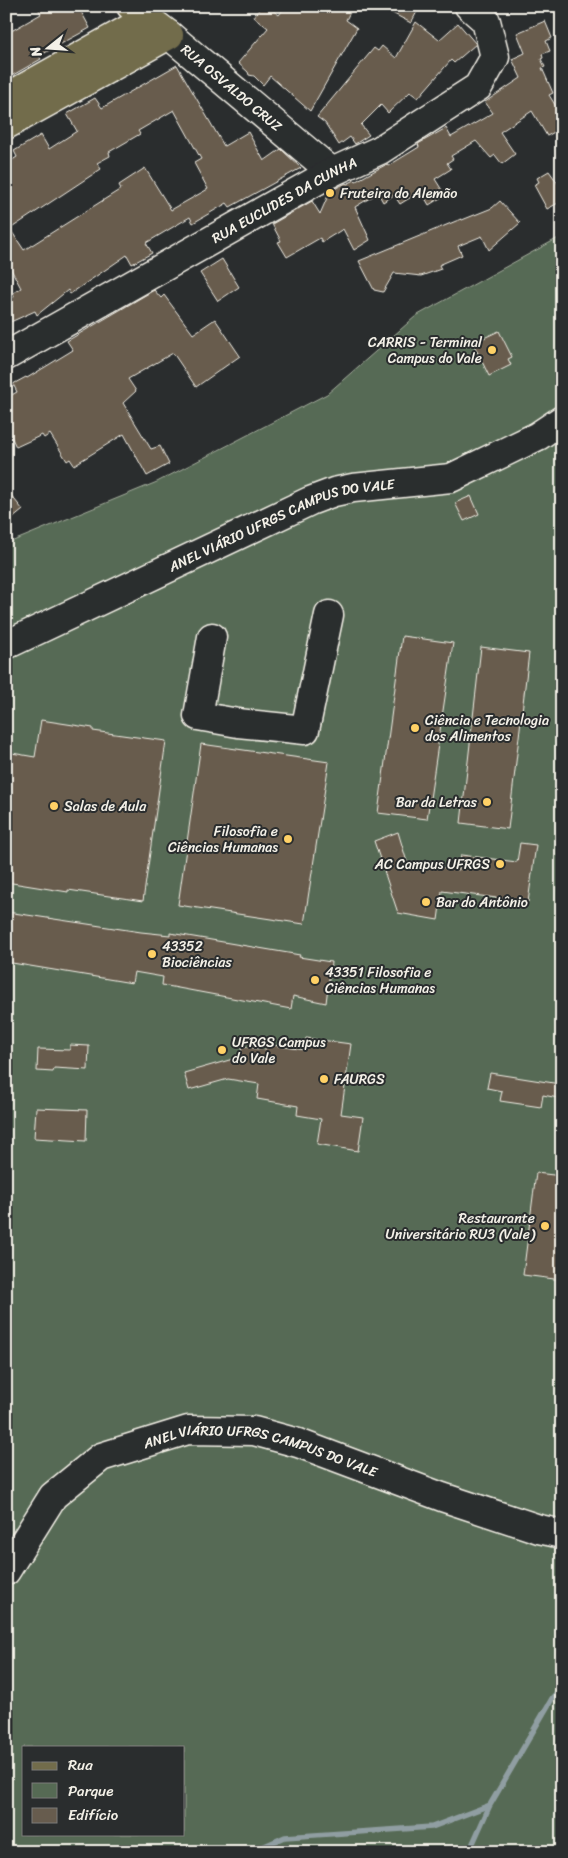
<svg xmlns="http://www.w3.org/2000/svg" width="568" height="1858" font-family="Sriracha,sans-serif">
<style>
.green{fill:#566a54;stroke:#a5ae9e;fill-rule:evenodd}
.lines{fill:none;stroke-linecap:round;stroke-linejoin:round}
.stream{stroke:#909ea2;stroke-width:5.5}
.building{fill:#675c4e;stroke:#f4f1e8;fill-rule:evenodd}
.minor-casing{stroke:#f4f1e8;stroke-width:31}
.major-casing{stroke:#f4f1e8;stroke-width:31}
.minor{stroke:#2a2d2e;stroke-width:28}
.major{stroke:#726c4b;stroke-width:28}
.poi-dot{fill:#ffd166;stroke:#2a2d2e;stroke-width:2}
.labels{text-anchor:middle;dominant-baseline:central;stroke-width:4;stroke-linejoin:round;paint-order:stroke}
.street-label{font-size:14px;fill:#f4f1e8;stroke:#2a2d2e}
.poi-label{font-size:14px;fill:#f4f1e8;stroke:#2a2d2e;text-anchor:start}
</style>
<rect width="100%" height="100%" fill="#2a2d2e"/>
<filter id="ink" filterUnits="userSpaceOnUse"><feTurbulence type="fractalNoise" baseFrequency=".02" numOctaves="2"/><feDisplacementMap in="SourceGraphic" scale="10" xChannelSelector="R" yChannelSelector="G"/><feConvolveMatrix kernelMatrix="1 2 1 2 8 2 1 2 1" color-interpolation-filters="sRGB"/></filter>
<g filter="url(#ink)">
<!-- green -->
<path class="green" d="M562,236V1852H6V544L157,482L327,394L416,316ZM24,1747H184V1834H24Z"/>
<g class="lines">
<!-- stream -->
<path class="stream" d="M251,1852L285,1837L432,1827L490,1805L553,1697L562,1688
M469,1852L490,1805"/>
</g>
<!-- building -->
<path class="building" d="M37,6H78L90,28L39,56L41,59L6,79V34L41,14Z
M261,6H267L279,15L286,6H353L346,20L357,28L310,111L270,76L263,85L254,76L249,75L248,72L238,63L268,28L254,17Z
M379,6H420L411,23Z
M545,21L552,38L546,41L550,51L542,54L543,58L541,59L545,67L542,68L553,93L549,95L562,116V128L547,136L532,111L500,132L515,154L502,164L495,155L491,158L476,141L451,156L453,159L447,163L451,169L435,179L445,195L429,205L421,191L400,204L394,195L383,202L378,193L355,207L370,240L354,250L343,229L322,242L320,238L287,257L278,242L281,241L272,224L312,201L320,214L330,191L346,183L347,184L355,180L356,181L387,164L388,166L419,147L418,144L446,128L451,137L493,113L485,102L521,78L512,59L525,53L517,33Z
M416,22L439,40L458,23L476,44L454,63L451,60L418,98L410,92L388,113L381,105L361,125L369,135L355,144L350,137L339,145L325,123L317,117L374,48L378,51L382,46L396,58Z
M177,65L224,146L248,132L264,161L281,149L301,168L230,207L227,203L193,223L190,217L146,243L152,253L132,264L127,255L70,294L68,290L37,315L35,311L6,324V301L14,297L13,293L21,288L6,260V164L17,157L14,151L41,135L49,149L77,131L67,114L95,98L102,108ZM174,110L201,159L194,163L208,189L171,210L145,168L119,185L121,189L24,250L10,229L101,169L97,163L110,156L109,152L140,134L138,131Z
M549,171L562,189V201L547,209L534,185L539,182L537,178Z
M500,201L520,223L489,250L482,236L458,246L462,255L439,265L441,269L421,276L394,273L383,292L374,290L359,261L461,219L462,220L492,208Z
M222,259L239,287L218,301L200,273Z
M154,290L161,298L164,295L193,334L215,319L240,356L196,387L173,353L128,379L136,391L123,403L151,449L160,446L169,464L147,476L124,434L74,465L70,459L67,461L50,434L44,438L42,435L16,447L10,434L6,436V398L17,392L13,384L26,377L27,378L73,350L67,341Z
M499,331L512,357L508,359L511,365L489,376L473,343Z
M6,489L23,510L6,524Z
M471,496L479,514L464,521L455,503Z
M402,636L453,643L427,819L378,813Z
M481,647L529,653L508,829L461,823Z
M41,720L93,728V731L166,741L143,901L68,890V892L6,882V752L35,757Z
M201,744L329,762L304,924L178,905Z
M398,832L407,862L459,870L461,855L517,862L520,843L536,845L528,902L442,891L438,920L398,913L374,841Z
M7,912L141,932L170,935V933L300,955L299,957L331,962L326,1003L293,996L291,1009L162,985L163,977L134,972L132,983L6,962Z
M306,1038L351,1044L341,1114L363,1117L358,1151L317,1144L321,1119L297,1115L298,1106L257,1099L259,1084L228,1079L189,1090L184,1073L240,1057L242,1046L265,1050L266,1044L305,1050Z
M70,1045L89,1046L88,1070L54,1068L53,1072L37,1071L38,1049L70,1050Z
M490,1073L560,1084L558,1098L543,1095L541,1107L500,1101L502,1091L487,1088Z
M36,1108L87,1110L86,1141L34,1138Z
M536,1173L562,1176V1280L523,1275Z"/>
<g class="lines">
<defs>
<g id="minor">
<path id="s1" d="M169,35L332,172"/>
<path id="s2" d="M6,356L332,172L380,150L478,87L495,57L486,21L469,6"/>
<path d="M212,637L198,716L238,723L305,730L329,615"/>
<path id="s3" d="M6,645L310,501L334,492L353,488L451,478L538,436L562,420"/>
<path id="s4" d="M6,1571L53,1496L101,1457L188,1430L254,1431L298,1443L442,1497L539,1529L562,1534"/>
</g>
<path id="major" d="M6,98L147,19
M6,125L169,35L131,6"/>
</defs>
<!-- minor casing -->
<use href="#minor" class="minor-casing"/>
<!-- major casing -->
<use href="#major" class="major-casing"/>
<!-- minor -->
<use href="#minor" class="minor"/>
<!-- major -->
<use href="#major" class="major"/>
</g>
</g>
<!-- markers -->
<g class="poi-dot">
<circle cx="330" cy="193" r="5"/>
<circle cx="492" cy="350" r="5"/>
<circle cx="415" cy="728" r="5"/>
<circle cx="487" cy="802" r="5"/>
<circle cx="54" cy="806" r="5"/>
<circle cx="288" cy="839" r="5"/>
<circle cx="500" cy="864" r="5"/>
<circle cx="426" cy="902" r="5"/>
<circle cx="152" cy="954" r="5"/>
<circle cx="315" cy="980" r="5"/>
<circle cx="222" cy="1050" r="5"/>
<circle cx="324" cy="1079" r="5"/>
<circle cx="545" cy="1226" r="5"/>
</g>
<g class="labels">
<!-- street labels -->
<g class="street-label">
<text stroke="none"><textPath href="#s1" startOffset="82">RUA OSVALDO CRUZ</textPath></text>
<text stroke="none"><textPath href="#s2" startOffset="319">RUA EUCLIDES DA CUNHA</textPath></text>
<text stroke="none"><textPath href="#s3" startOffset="302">ANEL VIÁRIO UFRGS CAMPUS DO VALE</textPath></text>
<text stroke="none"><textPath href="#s4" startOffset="316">ANEL VIÁRIO UFRGS CAMPUS DO VALE</textPath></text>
</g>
<!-- poi labels -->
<g class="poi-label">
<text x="340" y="193">Fruteira do Alemão</text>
<text x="482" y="342" text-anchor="end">CARRIS - Terminal<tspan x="482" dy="16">Campus do Vale</tspan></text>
<text x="425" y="720">Ciência e Tecnologia<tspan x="425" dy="16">dos Alimentos</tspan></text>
<text x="477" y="802" text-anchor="end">Bar da Letras</text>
<text x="64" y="806">Salas de Aula</text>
<text x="278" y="831" text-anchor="end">Filosofia e<tspan x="278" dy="16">Ciências Humanas</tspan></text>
<text x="490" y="864" text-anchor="end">AC Campus UFRGS</text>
<text x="436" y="902">Bar do Antônio</text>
<text x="162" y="946">43352<tspan x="162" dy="16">Biociências</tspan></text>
<text x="325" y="972">43351 Filosofia e<tspan x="325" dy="16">Ciências Humanas</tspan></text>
<text x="232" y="1042">UFRGS Campus<tspan x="232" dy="16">do Vale</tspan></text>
<text x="334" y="1079">FAURGS</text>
<text x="535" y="1218" text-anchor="end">Restaurante<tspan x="535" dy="16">Universitário RU3 (Vale)</tspan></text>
</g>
</g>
<!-- margin -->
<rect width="568" height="1858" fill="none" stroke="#2a2d2e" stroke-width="25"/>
<rect x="12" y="12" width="543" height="1833" fill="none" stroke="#f4f1e8" stroke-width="2" filter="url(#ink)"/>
<!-- legend -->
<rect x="22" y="1746" width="162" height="90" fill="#2a2d2e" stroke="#7b7b78"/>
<rect x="32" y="1762" width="25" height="8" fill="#726c4b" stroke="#7b7b78"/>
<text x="68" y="1770" font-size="15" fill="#f4f1e8">Rua</text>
<rect x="32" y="1783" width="25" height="15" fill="#566a54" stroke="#7b7b78"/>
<text x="68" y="1796" font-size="15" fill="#f4f1e8">Parque</text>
<rect x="32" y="1808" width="25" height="15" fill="#675c4e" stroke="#7b7b78"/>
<text x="68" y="1820" font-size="15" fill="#f4f1e8">Edifício</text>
<!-- north arrow -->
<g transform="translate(48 48) rotate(253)" stroke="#2a2d2e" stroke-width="4" paint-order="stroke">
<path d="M0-4L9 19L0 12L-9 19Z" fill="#f4f1e8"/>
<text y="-8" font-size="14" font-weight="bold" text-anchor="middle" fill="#f4f1e8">N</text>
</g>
</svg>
